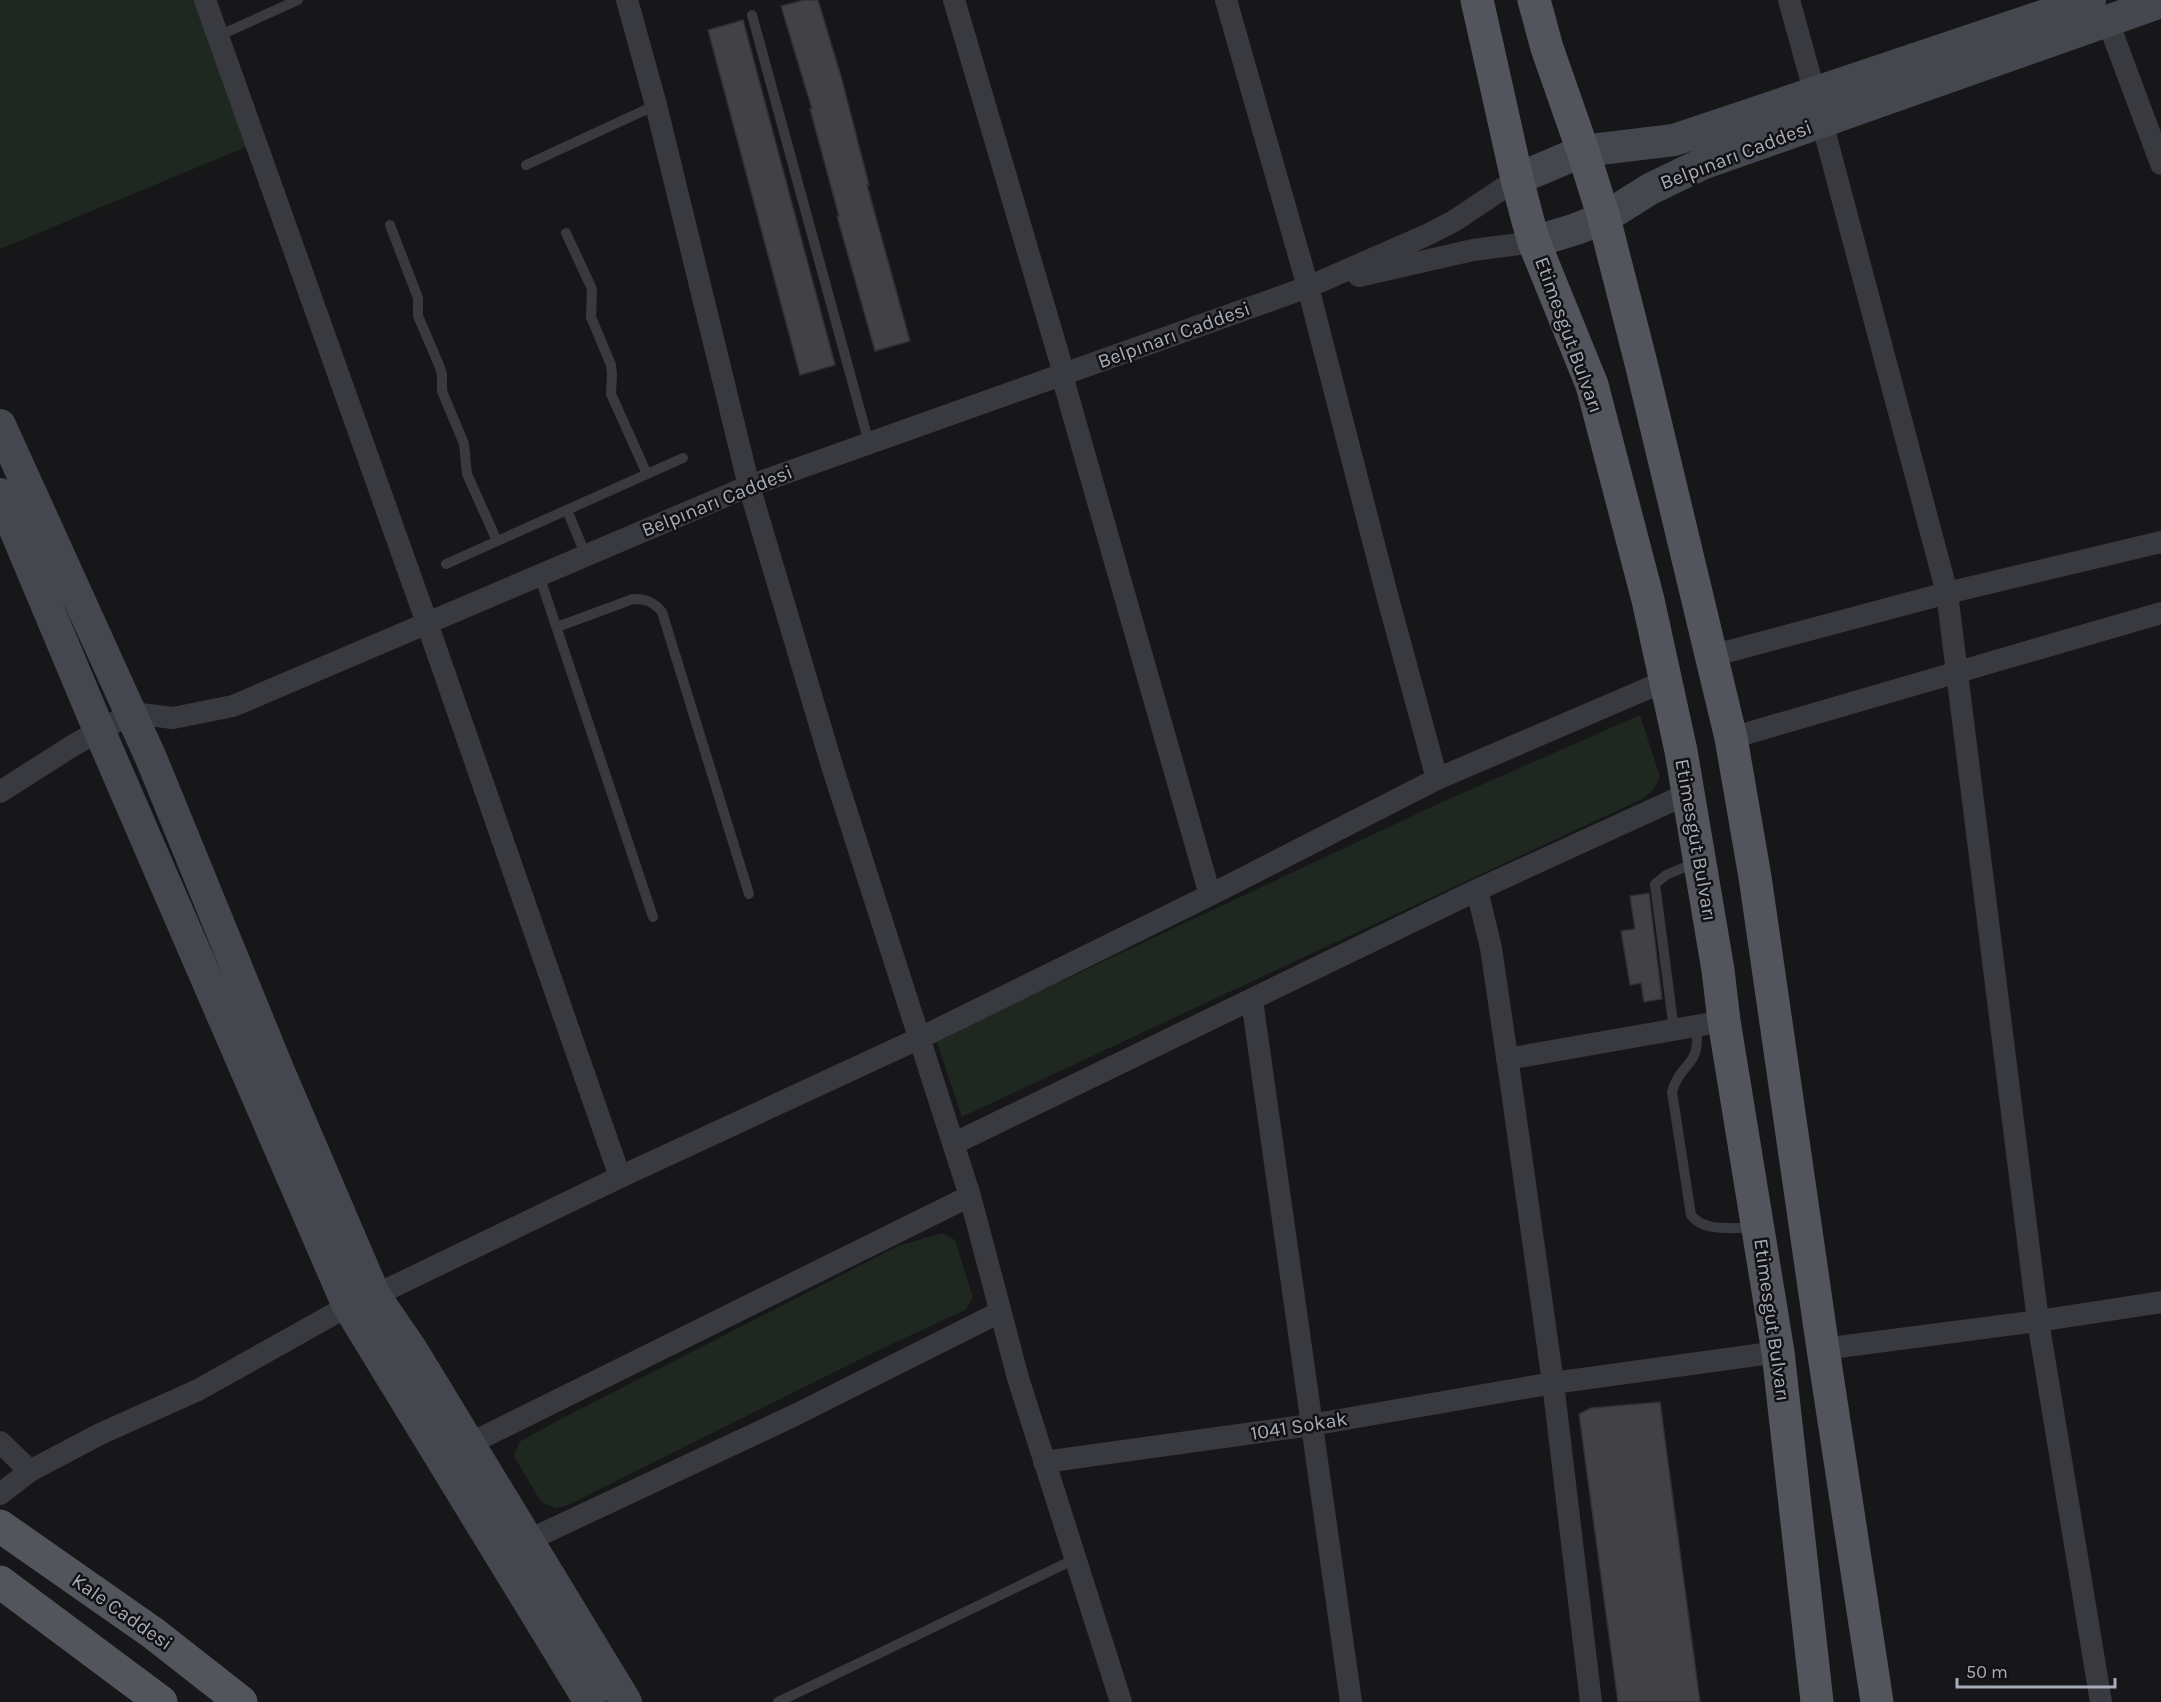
<svg xmlns="http://www.w3.org/2000/svg" width="2161" height="1702" font-family="Karla,sans-serif">
<style>
.green{fill:#1e2720}
.building{fill:#414146;stroke:#313135;stroke-width:1.5}
.lines{fill:none;stroke-linecap:round;stroke-linejoin:round}
.lane{stroke:#393a40;stroke-width:10}
.street{stroke:#393a40;stroke-width:22}
.secondary{stroke:#45474e;stroke-width:32}
.primary{stroke:#53555d;stroke-width:33}
.labels{text-anchor:middle;dominant-baseline:central;stroke-width:5;stroke-linejoin:round;paint-order:stroke}
.street-label{font-size:20px;fill:#a8acb9;stroke:#121214}
</style>
<rect width="100%" height="100%" fill="#171719"/>
<!-- green -->
<path class="green" d="M0,0H198L251,145L0,249Z
M1640,715L1660,777L1653,790L1642,799L962,1117L936,1040L1438,804Z
M942,1233L955,1240L973,1298L965,1310L879,1350L568,1505L556,1508L541,1502L514,1456L519,1442L559,1420L898,1246Z"/>
<!-- building -->
<path class="building" d="M804,0H818L842,80L869,185H867L910,341L875,351L837,216H839L810,109H812L781,6Z
M743,20L835,365L800,375L708,30Z
M1649,893L1662,999L1644,1002L1641,983L1630,985L1621,931L1635,929L1630,896Z
M1660,1402L1700,1702H1618L1579,1414L1591,1408Z"/>
<g class="lines">
<!-- lane -->
<path class="lane" d="M752,15L869,443
M218,36L298,0
M526,165L656,105
M390,225L418,298V316L439,365L442,374V391L464,444L467,474L497,541
M566,233L592,289L591,317L611,365L612,375L611,394L647,474
M567,510L586,556
M446,564L683,458
M539,575L653,917
M557,627L633,599C646,599 654,602 662,612L749,894
M1696,1026C1702,1068 1681,1060 1672,1092L1691,1215C1704,1233 1734,1227 1755,1228
M1674,1030L1655,884L1666,875L1697,862
M778,1702L1075,1559"/>
<!-- street -->
<path class="street" d="M205,0L427,623L620,1177
M954,0L1064,374L1065,386L1210,895
M1226,0L1308,287L1386,591L1437,779
M1789,0L1815,94
M2107,19L2161,164
M1822,122L1947,593L2038,1321L2101,1702
M1359,276L1473,250L1534,242
M1711,656L1947,593L2161,542
M1731,738L2161,613
M0,792L72,746L132,713L173,718L233,706L749,486L1308,287L1429,234L1454,221L1517,179
M1477,890L1491,948L1511,1084L1553,1383L1591,1702
M1252,1000L1351,1702
M1507,1059L1724,1021
M953,1144L1477,890L1689,793
M970,1196L1018,1378L1121,1702
M1823,1349L2038,1321L2161,1302
M0,1442L30,1471
M469,1444L970,1196L833,769L749,486L656,105L627,0
M1044,1462L1311,1425L1553,1383L1778,1352
M0,1494L30,1471L100,1434L198,1390L348,1306L380,1293L620,1177L920,1038L1210,895L1437,779L1665,681
M529,1540L795,1415L1000,1312"/>
<!-- secondary -->
<path class="secondary" d="M1517,179L1583,151L1674,140L2090,0
M1534,242L1576,229L1604,218L1650,189L1702,164L2161,2
M0,425L151,758L278,1069L375,1296L412,1350L626,1702
M0,494L99,730L348,1306L590,1702"/>
<!-- primary -->
<path class="primary" d="M1477,0L1517,179L1528,221L1534,242L1592,385L1648,600L1681,751L1718,970L1724,1021L1778,1352L1817,1702
M1534,0L1547,48L1583,151L1604,218L1641,363L1731,738L1755,877L1823,1349L1877,1702
M0,1526L153,1633L241,1702
M0,1582L161,1702"/>
</g>
<g class="labels">
<!-- street labels -->
<g class="street-label">
<text transform="translate(1736 155) rotate(-21)">Belpınarı Caddesi</text>
<text transform="translate(1174 335) rotate(-20)">Belpınarı Caddesi</text>
<text transform="translate(1569 335) rotate(70)">Etimesgut Bulvarı</text>
<text transform="translate(717 501) rotate(-22)">Belpınarı Caddesi</text>
<text transform="translate(1696 840) rotate(80)">Etimesgut Bulvarı</text>
<text transform="translate(1772 1320) rotate(82)">Etimesgut Bulvarı</text>
<text transform="translate(1299 1426) rotate(-9)">1041 Sokak</text>
<text transform="translate(122 1612) rotate(35)">Kale Caddesi</text>
</g>
</g>
<!-- scale -->
<path d="M1957 1678v9h158v-9" fill="none" stroke="#a8acb9" stroke-width="3"/>
<text x="1966" y="1678" font-size="18" fill="#a8acb9" stroke="#121214" stroke-width="4.5" paint-order="stroke">50 m</text>
</svg>
